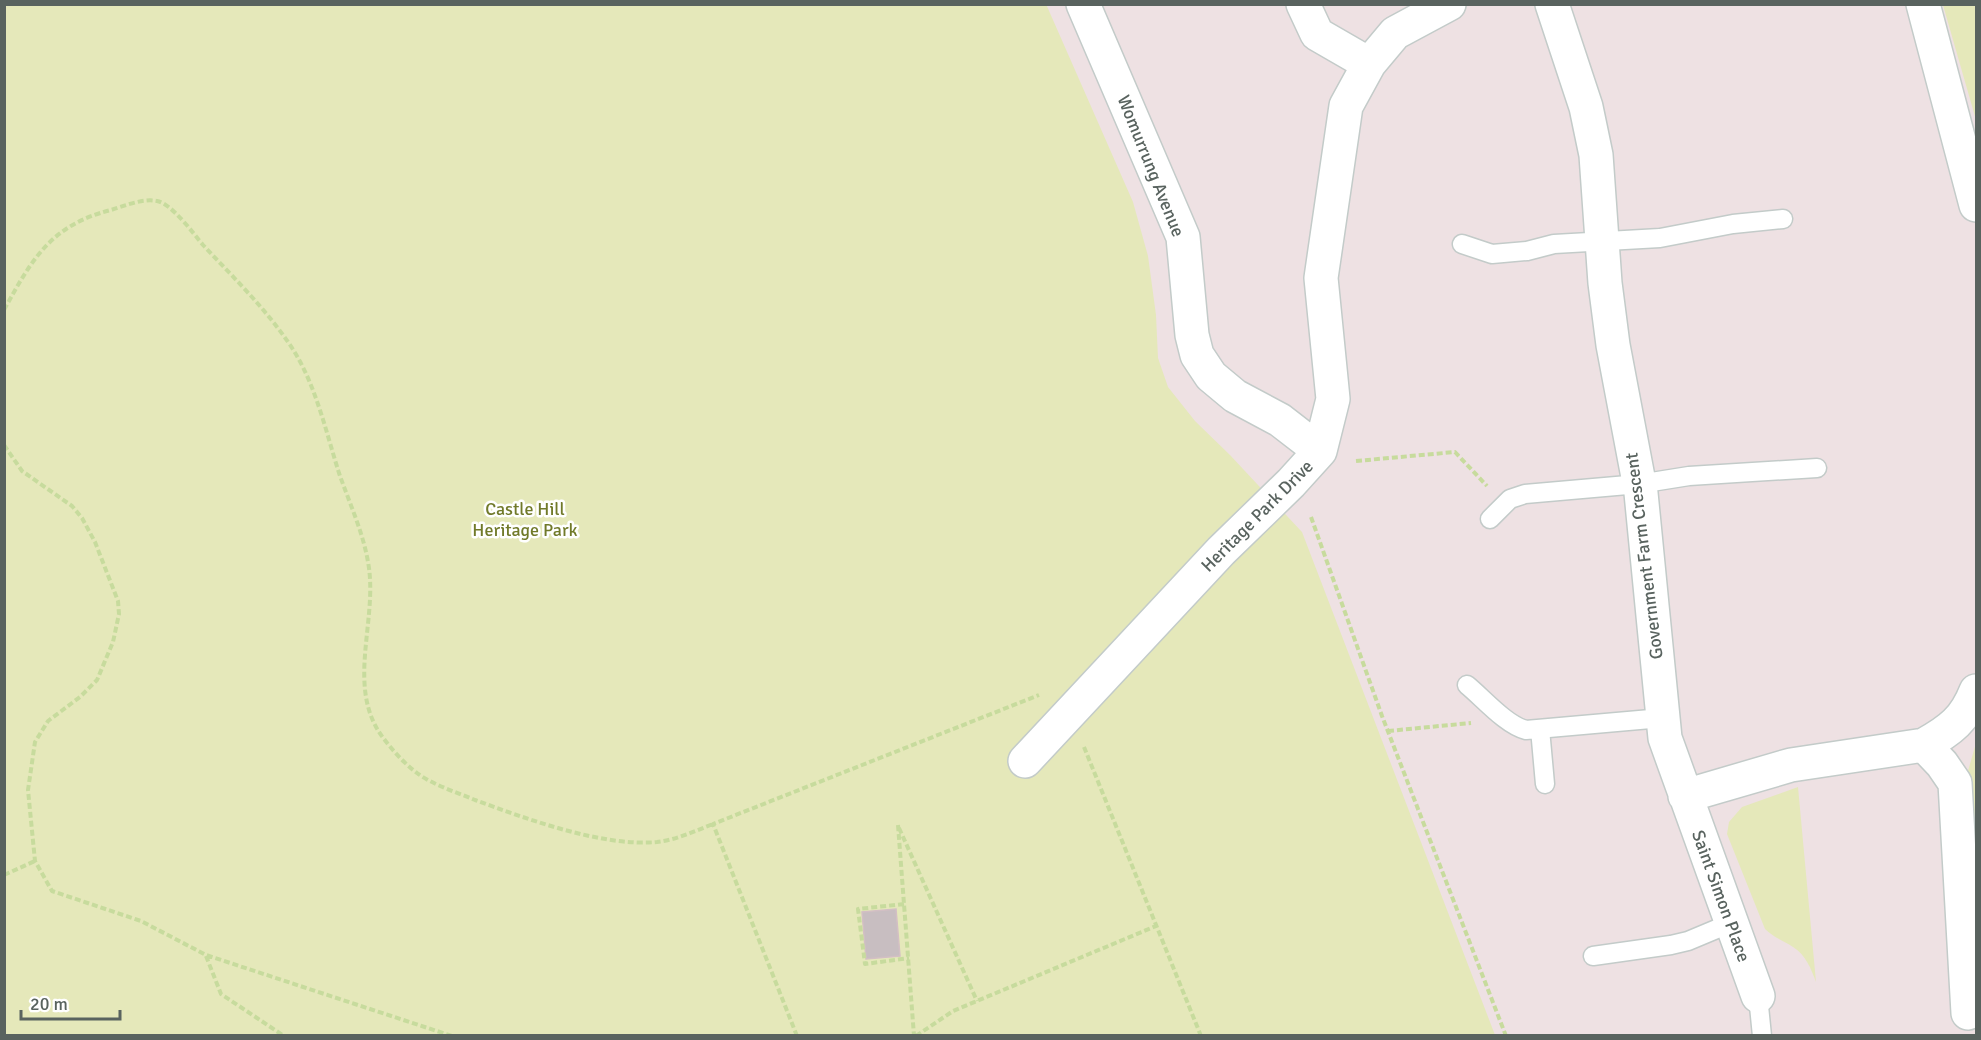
<svg xmlns="http://www.w3.org/2000/svg" width="1981" height="1040" font-family="Signika,sans-serif">
<style>
.green{fill:#e5e8ba}
.building{fill:#c8bec1;stroke:#d3bfc4;stroke-width:1.5}
.lines{fill:none;stroke-linecap:round;stroke-linejoin:round}
.service-casing{stroke:#c3cbc9;stroke-width:21}
.minor-casing{stroke:#c3cbc9;stroke-width:36}
.path{stroke:#c7db9d;stroke-width:4;stroke-dasharray:6 3;stroke-linecap:butt}
.service{stroke:#fff;stroke-width:18}
.minor{stroke:#fff;stroke-width:33}
.labels{text-anchor:middle;dominant-baseline:central;stroke-width:5;stroke-linejoin:round;paint-order:stroke}
.street-label{font-size:18px;fill:#59635f;stroke:#fff}
.park-label{font-size:18px;fill:#717a2a;stroke:#fff}
</style>
<rect width="100%" height="100%" fill="#eee1e3"/>
<!-- green -->
<path class="green" d="M1046,4L1133,202L1148,256L1156,315L1158,358L1168,387L1195,421L1230,455L1302,532L1495,1035L5,1036V5Z
M1943,5H1976V120Z
M1976,743V968L1968,771Z
M1798,787L1816,982C1811,969 1806,955 1793,947C1783,940 1774,938 1765,929L1727,834L1729,822L1742,807Z"/>
<!-- building -->
<path class="building" d="M896,909L900,956L866,959L862,912Z"/>
<g class="lines">
<defs>
<path id="service" d="M1462,244L1492,254L1527,251L1554,244L1660,238L1733,224L1783,219
M1490,519L1510,499L1525,494L1639,484L1689,476L1817,468
M1467,685C1483,698 1506,725 1526,730L1662,718
M1540,729L1545,784
M1593,956L1671,945L1688,941L1731,923
M1758,996L1762,1036"/>
<path id="minor" d="M1083,4L1183,237L1192,335L1197,355L1211,376L1235,396L1280,420L1320,451
M1303,4L1317,34L1369,64
M1552,4L1586,107L1596,155L1605,283L1613,345L1641,493L1665,738L1758,996
M1923,4L1976,205
M1025,761L1221,551L1291,483L1320,451L1333,399L1321,278L1346,106L1369,64L1395,33L1449,4
M1685,796L1791,765L1924,745
M1968,1013L1955,783L1942,764L1924,745C1951,730 1965,719 1976,691"/>
</defs>
<!-- service casing -->
<use href="#service" class="service-casing"/>
<!-- minor casing -->
<use href="#minor" class="minor-casing"/>
<!-- path -->
<path class="path" d="M4,310C32,259 51,225 111,210C124,206 143,198 157,201C172,204 193,233 203,245C232,276 264,307 288,342C315,380 325,429 339,473C349,502 363,532 368,562C379,620 344,688 384,739C393,751 405,764 417,773C433,785 456,792 475,800C527,819 602,847 657,842C676,840 695,831 713,824
M4,445L22,471L72,506L82,518L95,542L118,601L119,614L113,642L97,680L80,697L48,721L35,742L28,790L35,861L52,891L141,921L206,955L452,1036
M1356,461L1455,452L1487,486
M1311,517L1382,716L1506,1036
M1388,731L1471,723
M1084,747L1201,1036
M898,825L914,1036
M899,828L977,1001
M4,875L35,861
M904,904L858,909L865,964L909,958
M206,956L221,994L284,1036
M797,1036L713,824L1039,695
M916,1036L953,1011L1156,926"/>
<!-- service -->
<use href="#service" class="service"/>
<!-- minor -->
<use href="#minor" class="minor"/>
</g>
<g class="labels">
<!-- street labels -->
<g class="street-label">
<text transform="translate(1151 166) rotate(68)">Womurrung Avenue</text>
<text transform="translate(1257 516) rotate(-45)">Heritage Park Drive</text>
<text transform="translate(1644 556) rotate(-97)">Government Farm Crescent</text>
<text transform="translate(1721 896) rotate(70)">Saint Simon Place</text>
</g>
<!-- park labels -->
<g class="park-label">
<text x="525" y="509">Castle Hill<tspan x="525" dy="21">Heritage Park</tspan></text>
</g>
</g>
<!-- border -->
<rect width="1981" height="1040" fill="none" stroke="#59635f" stroke-width="12"/>
<!-- scale -->
<path d="M21 1010v9h99v-9" fill="none" stroke="#59635f" stroke-width="3"/>
<text x="30" y="1010" font-size="18" fill="#59635f" stroke="#ffffff" stroke-width="4.5" paint-order="stroke">20 m</text>
</svg>
